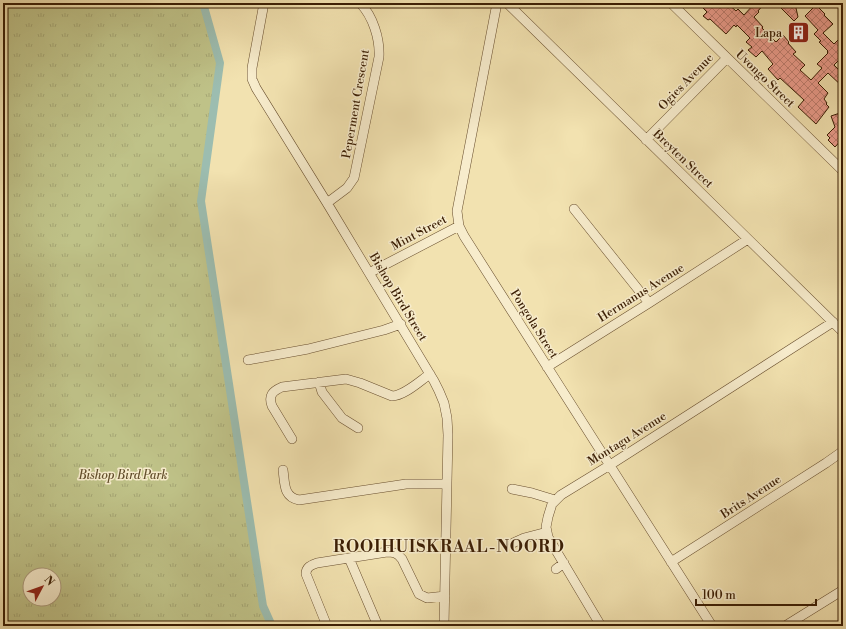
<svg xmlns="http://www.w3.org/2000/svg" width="846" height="629" font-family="'Libre Bodoni',serif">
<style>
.park{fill:url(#park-tufts);stroke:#7d7046;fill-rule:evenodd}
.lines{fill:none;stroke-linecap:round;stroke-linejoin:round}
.canal{stroke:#9cbdb0;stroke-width:8}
.building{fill:url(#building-cross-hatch);stroke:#3b1e04}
.street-casing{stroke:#694f2f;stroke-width:10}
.street{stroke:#f7eccc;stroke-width:9}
.labels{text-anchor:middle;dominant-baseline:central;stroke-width:3;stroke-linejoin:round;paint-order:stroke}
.poi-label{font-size:12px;fill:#3b1e04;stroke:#f7eccc;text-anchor:end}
.street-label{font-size:12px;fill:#3b1e04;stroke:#f7eccc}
.park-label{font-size:12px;font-style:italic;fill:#634f2c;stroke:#f7eccc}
.district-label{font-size:16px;font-weight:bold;letter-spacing:1px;fill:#3b1e04;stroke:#f7eccc}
</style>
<defs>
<pattern id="park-tufts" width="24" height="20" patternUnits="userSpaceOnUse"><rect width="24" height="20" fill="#bfc288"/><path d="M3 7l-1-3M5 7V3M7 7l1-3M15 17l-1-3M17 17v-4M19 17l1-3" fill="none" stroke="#a5a674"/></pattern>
<pattern id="building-cross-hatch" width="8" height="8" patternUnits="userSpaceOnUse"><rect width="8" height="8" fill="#e99b8b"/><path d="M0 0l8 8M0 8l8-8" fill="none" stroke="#be7e6f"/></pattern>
</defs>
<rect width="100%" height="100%" fill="#f2e2b0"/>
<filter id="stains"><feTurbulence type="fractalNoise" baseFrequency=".005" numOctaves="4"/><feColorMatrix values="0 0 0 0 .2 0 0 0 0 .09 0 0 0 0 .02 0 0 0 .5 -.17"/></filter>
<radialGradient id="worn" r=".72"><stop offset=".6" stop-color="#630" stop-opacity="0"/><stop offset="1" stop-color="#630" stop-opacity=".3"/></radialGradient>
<!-- park -->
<path class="park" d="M3,3H203L220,63L201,201L263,606L272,626H3ZM30,575H54V599H30Z"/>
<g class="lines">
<!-- canal -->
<path class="canal" d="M203,3L220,63L201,201L263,606L272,626"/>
</g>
<!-- building -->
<path class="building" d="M698,3H727L736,11L738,9L744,15L755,3H765L758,11L759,12L754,17L763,27L762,28L776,42L783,35L789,42L788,43L796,52L793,54L805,65L800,70L811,80L822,68L817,64L828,53L827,52L828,51L819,42L821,41L814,34L818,30L805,16L816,5L825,14L824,15L833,24L823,33L834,44L843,35V56L834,65L843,74V87L828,73L818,83L828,93L824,99L827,103L826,104L829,107L816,124L798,107L804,100L780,78L778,80L768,69L773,64L762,51L756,57L748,50L752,47L746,42L750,38L737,25L736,27L734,25L726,34L710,19L708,20L703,16L707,12Z
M776,3H797L795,6L796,8L798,17L794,21Z
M843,112V138L835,147L828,140L830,138L827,135L835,127L831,116Z"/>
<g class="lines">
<defs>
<path id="street" d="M264,3L252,68V79L256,88L327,203L434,381L439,391L444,403L447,418L448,435L444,626
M497,3L457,211L459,226L464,236L712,626
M507,3L843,332
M671,3L843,171
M840,3L843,6
M646,140L727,58
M327,203L347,188L354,178L379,57C380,39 373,16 360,3
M574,209L649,303
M369,273L459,226
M248,360L308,349L384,330L401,324
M547,367L649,303L748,239
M319,382L322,392L342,418L358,428
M292,439L272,406C268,395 273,391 282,387L346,379L360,383L392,396C404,396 420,381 430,374
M283,470C285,483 283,497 299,500L393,486L406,484H447
M512,489L532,493L555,500
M513,543L524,538L547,532
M349,558L378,626
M671,562L826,463L843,451
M556,569L564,563
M327,626L306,574C306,567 311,565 317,563L387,552C394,552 397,553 402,559L419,594L427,598L445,596
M601,626L548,537L546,527L548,517L552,504L561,495L610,465L833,322
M785,626L843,590"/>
</defs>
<!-- street casing -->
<use href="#street" class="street-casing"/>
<!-- street -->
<use href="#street" class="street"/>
</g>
<!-- icons -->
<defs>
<symbol id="building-square" viewBox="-11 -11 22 22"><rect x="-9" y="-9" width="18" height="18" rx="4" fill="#8f2418" stroke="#f7eccc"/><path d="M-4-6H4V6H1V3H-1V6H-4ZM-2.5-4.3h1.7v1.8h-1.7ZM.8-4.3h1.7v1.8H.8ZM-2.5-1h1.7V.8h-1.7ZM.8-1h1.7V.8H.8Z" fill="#fff"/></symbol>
</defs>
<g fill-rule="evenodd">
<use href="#building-square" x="786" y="20" width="25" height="25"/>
</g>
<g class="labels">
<!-- poi labels -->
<g class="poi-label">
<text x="782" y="33">Lapa</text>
</g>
<!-- street labels -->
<g class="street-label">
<text transform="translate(765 79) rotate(44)">Uvongo Street</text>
<text transform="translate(686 82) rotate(-46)">Ogies Avenue</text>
<text transform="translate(356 104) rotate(-80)">Peperment Crescent</text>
<text transform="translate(683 159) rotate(44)">Breyten Street</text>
<text transform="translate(419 233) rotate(-28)">Mint Street</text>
<text transform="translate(641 293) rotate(-32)">Hermanus Avenue</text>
<text transform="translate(398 297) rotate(59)">Bishop Bird Street</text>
<text transform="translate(534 324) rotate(58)">Pongola Street</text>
<text transform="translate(627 439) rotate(-32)">Montagu Avenue</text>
<text transform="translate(751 497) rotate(-33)">Brits Avenue</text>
</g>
<!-- park labels -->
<g class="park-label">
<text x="123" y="475">Bishop Bird Park</text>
</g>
<!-- district labels -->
<g class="district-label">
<text x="449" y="547">ROOIHUISKRAAL-NOORD</text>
</g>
</g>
<!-- margin -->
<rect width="846" height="629" fill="none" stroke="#f2e2b0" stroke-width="16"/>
<rect x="4" y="4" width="838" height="621" fill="none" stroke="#3b1e04" stroke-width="2"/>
<rect x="8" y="8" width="830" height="613" fill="none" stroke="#3b1e04"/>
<!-- north arrow -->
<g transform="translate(42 587) rotate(49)"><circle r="19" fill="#f7eccc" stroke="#ac9a7c"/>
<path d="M0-3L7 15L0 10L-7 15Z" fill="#8f2418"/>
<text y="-6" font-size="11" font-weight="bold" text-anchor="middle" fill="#3b1e04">N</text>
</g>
<!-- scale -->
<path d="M696 599v6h120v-6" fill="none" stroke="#3b1e04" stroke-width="2"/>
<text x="702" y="599" font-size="12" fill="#3b1e04" stroke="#f7eccc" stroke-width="3" paint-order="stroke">100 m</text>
<rect width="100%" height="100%" filter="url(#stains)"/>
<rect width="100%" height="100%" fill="url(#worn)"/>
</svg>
